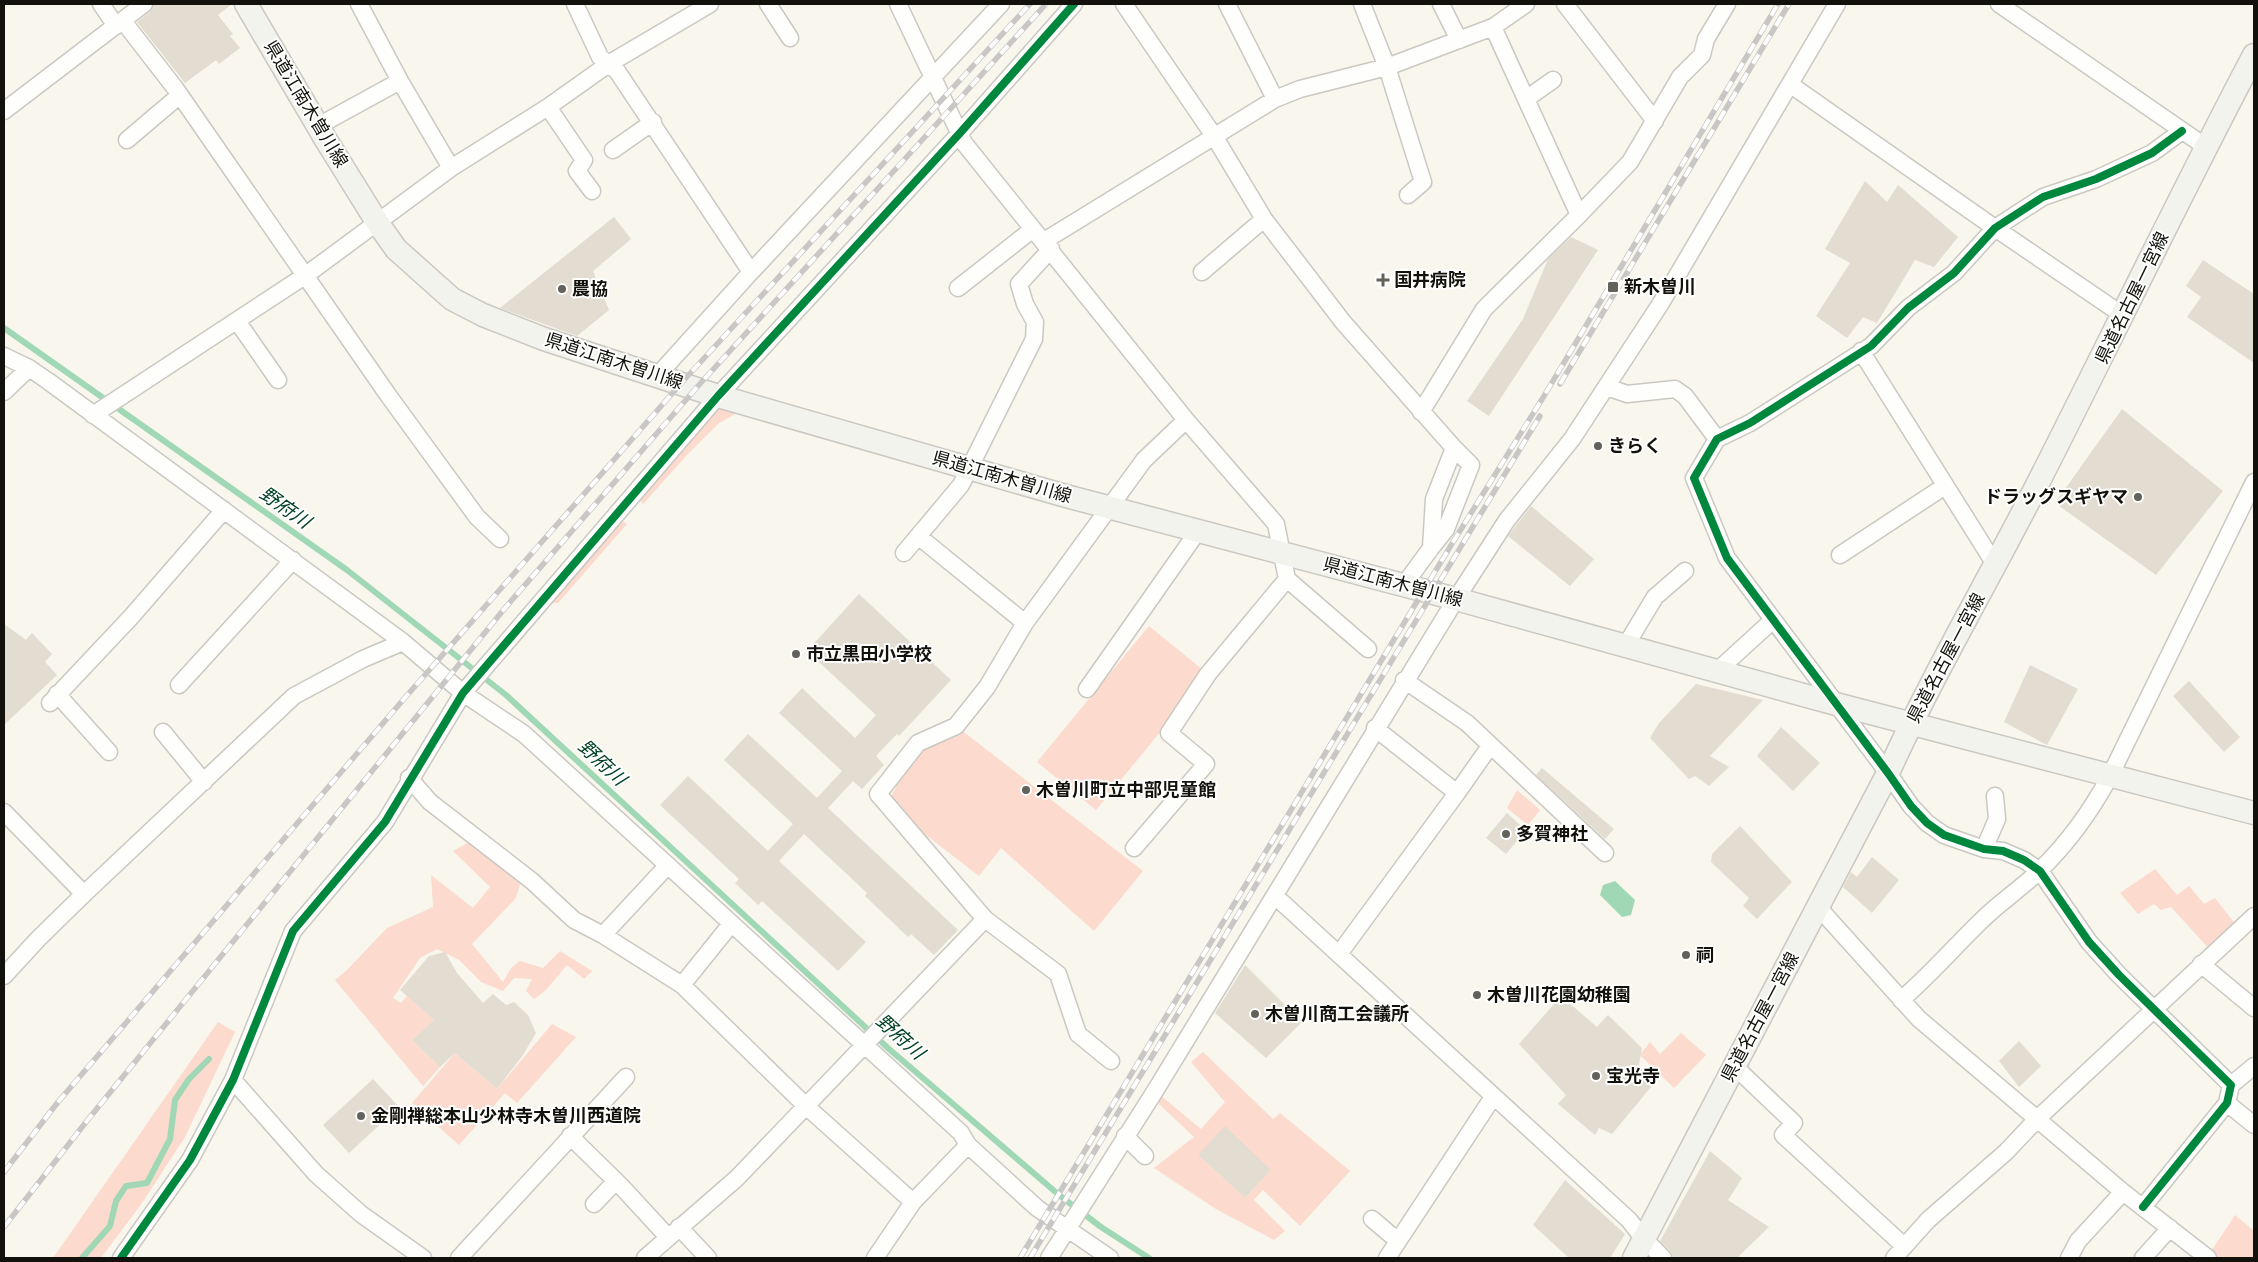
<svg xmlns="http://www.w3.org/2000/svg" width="2258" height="1262" font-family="Karla,'Noto Sans JP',sans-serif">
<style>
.green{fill:#fcdacd;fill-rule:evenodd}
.water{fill:#a0d8b5}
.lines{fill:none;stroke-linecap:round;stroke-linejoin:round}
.stream{stroke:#a0d8b5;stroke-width:6}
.building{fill:#e3dcd1}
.street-casing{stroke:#cac8c1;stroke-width:19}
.secondary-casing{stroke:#cac8c1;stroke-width:25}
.street{stroke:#fefefc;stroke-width:16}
.secondary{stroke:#f1f3ec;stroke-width:22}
.rail-casing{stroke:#c8c7c5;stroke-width:5.5}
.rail{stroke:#fff;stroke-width:4;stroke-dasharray:11;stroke-linecap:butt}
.cycleway-casing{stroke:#fff;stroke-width:11}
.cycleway{stroke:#00873e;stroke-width:8}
.poi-dot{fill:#62615a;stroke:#fff;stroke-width:2}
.labels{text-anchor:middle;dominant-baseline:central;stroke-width:4;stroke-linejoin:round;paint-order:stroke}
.street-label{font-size:18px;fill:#12110b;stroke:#fff}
.poi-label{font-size:18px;font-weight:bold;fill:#12110b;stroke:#fff;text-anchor:start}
.water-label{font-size:19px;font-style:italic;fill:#004125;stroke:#fff}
</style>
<rect width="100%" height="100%" fill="#f8f6ed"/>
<!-- green -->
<path class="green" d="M718,396L750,405L718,424L687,455L643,504L635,494Z
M615,516L627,524L558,603L542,602Z
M1149,626L1208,674L1096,810L1037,762Z
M956,726L1143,871L1094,931L1001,848L979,876L887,805L918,743Z
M1517,790L1540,810L1528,825L1507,808Z
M469,842L520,884L516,898L472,944L503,982L511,968L520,961L543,968L560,951L592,971L584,979L567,965L545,991L534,999L526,991L532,979L514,978L503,991L481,982L459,960L437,949L420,958L393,998L401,1003L407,996L434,1020L412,1040L440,1067L423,1086L335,980L347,970L387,928L433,907L431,875L473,908L490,887L453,851Z
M2155,869L2177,895L2189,886L2204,904L2215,898L2239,929L2213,953L2171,907L2161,910L2154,904L2138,914L2120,893Z
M218,1022L235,1032L185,1137L142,1203L101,1258H53Z
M552,1024L576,1037L517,1103L505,1093L459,1145L412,1103L455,1053L497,1089Z
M1681,1033L1706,1055L1674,1088L1640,1055L1650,1042L1660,1054Z
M1203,1052L1273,1119L1280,1113L1350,1171L1300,1226L1263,1190L1254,1200L1285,1231L1274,1240L1216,1209L1154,1168L1194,1137L1158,1103L1155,1091L1201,1129L1225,1102L1191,1062ZM1198,1155L1271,1170L1245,1198Z
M2235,1215L2254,1231V1258H2216L2210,1253Z"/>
<!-- water -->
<path class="water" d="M1615,881L1635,900L1631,915L1622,917L1600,895L1603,885Z"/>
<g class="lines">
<!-- stream -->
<path class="stream" d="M4,328L347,570L506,695L889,1049L1059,1195L1101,1227L1149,1258
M82,1258L110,1226L116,1201L126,1186L147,1183L170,1139L175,1100L189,1079L209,1059"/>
</g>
<!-- building -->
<path class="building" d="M154,4H232L218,15L233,34L230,36L240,48L219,64L216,60L185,83L137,22L150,12Z
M1865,181L1887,202L1898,185L1958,237L1934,267L1915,260L1877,323L1863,317L1847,338L1816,316L1850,263L1825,249Z
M614,217L631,239L593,271L609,310L577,336L500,308Z
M1571,237L1598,250L1489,416L1467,401L1523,319L1548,259Z
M2203,260L2254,294V363L2187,317L2201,297L2186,286Z
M2122,409L2223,491L2156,575L2055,503Z
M1531,506L1594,559L1570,586L1508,536Z
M859,594L951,680L899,736L897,734L876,756L884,765L862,789L853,781L828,808L958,930L934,955L911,934L908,937L865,896L867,893L804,834L779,861L866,942L838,971L762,901L758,905L735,883L739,879L660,805L688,776L768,851L793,824L724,760L748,734L817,798L842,771L779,713L802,688L855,738L876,715L807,651Z
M4,624L26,640L32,633L52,654L45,662L57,675L4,725Z
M2030,665L2078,689L2047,745L2004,722Z
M2189,681L2240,737L2224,752L2173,696Z
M1696,684L1763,700L1710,756L1729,767L1709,786L1695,776L1689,779L1650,738L1659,723Z
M1781,727L1820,763L1793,791L1757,756Z
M1542,768L1614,829L1605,839L1536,775Z
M1507,813L1526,830L1506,854L1486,838Z
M1740,826L1792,882L1757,919L1743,906L1749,898L1711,862L1712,854Z
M1872,857L1899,880L1872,913L1843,887L1851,872L1857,877Z
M445,952L457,973L483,1003L493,994L506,1005L514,1002L528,1015L536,1033L523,1055L497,1089L455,1053L440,1067L412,1040L434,1020L400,990L429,956Z
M1245,965L1302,1022L1266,1058L1215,1013Z
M1561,996L1597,1027L1608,1015L1642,1048L1639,1065L1651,1087L1612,1134L1599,1128L1595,1135L1558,1104L1566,1095L1519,1044Z
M2019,1041L2041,1066L2019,1087L1999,1061Z
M373,1079L399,1107L349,1153L323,1125Z
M1225,1126L1271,1170L1245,1198L1198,1155Z
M1710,1151L1742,1178L1728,1200L1769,1227L1737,1258H1673L1670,1251L1660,1241Z
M1565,1180L1625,1234L1610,1258H1569L1533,1225Z"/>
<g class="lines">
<defs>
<path id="street" d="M101,4L116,26
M359,4L400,81L451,168
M575,4L600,57L617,71L751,272
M768,4L790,38
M898,4L964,143L1186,420L1276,524L1287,579L1368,649
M1124,4L1214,136L1264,219L1343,322L1454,448L1434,499L1431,548L1404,585
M1227,4L1275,99
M1362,4L1387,67L1423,182L1408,195
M1441,4L1459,40
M1565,4L1655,121
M1999,4L2206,147
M123,21L175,88L388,395L477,517L500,539
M1493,27L1579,215
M1791,85L1995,228L2124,316
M1526,99L1553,80
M548,107L584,160L577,171L592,191
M4,111L144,4
M318,126L400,81
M127,140L180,95
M613,150L653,122
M1044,241L1275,99L1300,89L1387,67L1493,27L1526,4
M1202,272L1264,219
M958,288L1033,229
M237,321L278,380
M1861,351L1996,566
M4,356L29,368L48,381L403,642L463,693L524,734L961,1133L968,1145L1037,1208L1110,1258
M658,375L751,272L1001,4
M1607,387L1627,394L1675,389L1685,396L1717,439
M4,392L29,368
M1421,412L1484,309L1579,215L1630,162L1680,77L1702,55L1706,39L1727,4
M93,415L306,275L451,168L548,107L610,63L710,4
M918,536L1025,623
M1431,548L1446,529L1471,465L1454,448
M904,553L961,485L1034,339L1035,322L1025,304L1019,284L1051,249
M1840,555L1945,486
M1626,645L1655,597L1685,571
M1716,672L1773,620
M1404,680L1467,723L1605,853
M179,685L293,560
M1087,689L1198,531
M57,694L109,752
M50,703L131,617L224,510
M163,732L204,782
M409,778L430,802L532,881L574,920L603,935L682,985L807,1107L913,1202
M1457,793L1490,746
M4,812L84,894
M1134,848L1206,764L1169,733L1208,674L1287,579
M1984,849L1997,819L1995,796
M1275,896L1629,1220L1644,1239L1663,1258
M1818,907L1919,1019L2123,1192L2208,1258
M603,935L668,865
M1339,954L1457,793L1375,728
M2201,964L2254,1008
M4,976L38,939L84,894L294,696L363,659L403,642
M682,985L731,924
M1901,1000C1930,975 1955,946 1982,920C2000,902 2022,888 2040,870C2069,842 2091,811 2110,776L2254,482
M1111,1061L1078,1034L1058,974L985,919L878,794L918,743L956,726L987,687L1025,623L1144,460L1186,420
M1734,1066L1794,1123L1783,1135L1904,1246
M233,1080L316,1174L361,1214L423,1258
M2231,1085L2254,1066
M2227,1103L2254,1125
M570,1136L621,1186L668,1237
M1125,1136L1145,1156
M594,1204L616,1181
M2143,1207L2227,1103L2231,1085L2119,975L2089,942L2040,871L2024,860L2003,851L1984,849L1944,835L1927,823L1911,806L1888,773L1727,558L1694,478L1717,439L1750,423L1871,346L1908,308L1954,273L1995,228L2043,197L2096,179L2152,153L2182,131
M1372,1219L1398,1241
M679,1227L708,1258
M121,1258L190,1160L233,1080L293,931L385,822L463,693L718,396L960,133L1074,4
M459,1258L626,1077
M645,1258L737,1178L985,919
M875,1258L913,1202L968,1145
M1049,1258L1155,1091L1456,599L1507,520L1572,439L1661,303L1837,4
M1387,1258L1493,1097
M1894,1258L1928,1220L2006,1152L2037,1119L2254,916
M2069,1258L2078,1241L2123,1192
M2143,1258L2170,1228"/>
<path id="secondary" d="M246,4L326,140L377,222L396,249L452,299L483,315L544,339L718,396L1066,496L1456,599L1836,704L2254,813
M1634,1258L1888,773C1933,674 1988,581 2037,485C2110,342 2179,197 2254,55"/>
</defs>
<!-- street casing -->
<use href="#street" class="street-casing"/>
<!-- secondary casing -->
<use href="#secondary" class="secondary-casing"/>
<!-- street -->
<use href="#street" class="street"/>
<!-- secondary -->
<use href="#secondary" class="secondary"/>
<defs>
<path id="rail" d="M1560,384L1789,4
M4,1172L58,1102L403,700L684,380L1030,4
M4,1227L86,1122L505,608L698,386L1046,4
M1020,1258L1453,542L1544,396L1778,4
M1030,1258L1540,416"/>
</defs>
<!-- rail casing -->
<use href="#rail" class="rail-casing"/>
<!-- rail -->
<use href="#rail" class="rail"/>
<defs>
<path id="cycleway" d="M2143,1207L2227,1103L2231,1085L2119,975L2089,942L2040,871L2024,860L2003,851L1984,849L1944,835L1927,823L1911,806L1888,773L1727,558L1694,478L1717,439L1750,423L1871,346L1908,308L1954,273L1995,228L2043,197L2096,179L2152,153L2182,131
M121,1258L190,1160L233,1080L293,931L385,822L463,693L718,396L960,133L1074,4"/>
</defs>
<!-- cycleway casing -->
<use href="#cycleway" class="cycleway-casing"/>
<!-- cycleway -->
<use href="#cycleway" class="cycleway"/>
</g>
<!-- markers -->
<g class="poi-dot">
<path d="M1380.5 272.5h5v5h5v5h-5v5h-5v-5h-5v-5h5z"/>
<rect x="1607" y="281" width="12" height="12" rx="2.5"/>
<circle cx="562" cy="289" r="5"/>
<circle cx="1598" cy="446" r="5"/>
<circle cx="2138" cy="497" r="5"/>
<circle cx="796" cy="654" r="5"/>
<circle cx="1026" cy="790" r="5"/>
<circle cx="1506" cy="834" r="5"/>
<circle cx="1686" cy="955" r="5"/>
<circle cx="1477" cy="995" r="5"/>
<circle cx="1255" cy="1014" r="5"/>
<circle cx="1596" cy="1076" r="5"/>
<circle cx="361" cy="1116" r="5"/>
</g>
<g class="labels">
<!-- street labels -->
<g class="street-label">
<text transform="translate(306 104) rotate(59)">県道江南木曽川線</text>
<text transform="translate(2132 298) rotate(-64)">県道名古屋一宮線</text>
<text transform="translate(614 361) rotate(18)">県道江南木曽川線</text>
<text transform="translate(1002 477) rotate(16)">県道江南木曽川線</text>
<text transform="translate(1393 582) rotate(15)">県道江南木曽川線</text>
<text transform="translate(1946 658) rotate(-62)">県道名古屋一宮線</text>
<text transform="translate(1760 1017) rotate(-62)">県道名古屋一宮線</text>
</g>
<!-- poi labels -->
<g class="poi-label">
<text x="1394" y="280">国井病院</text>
<text x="1624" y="287">新木曽川</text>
<text x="572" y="289">農協</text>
<text x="1608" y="446">きらく</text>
<text x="2128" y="497" text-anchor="end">ドラッグスギヤマ</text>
<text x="806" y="654">市立黒田小学校</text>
<text x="1036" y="790">木曽川町立中部児童館</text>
<text x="1516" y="834">多賀神社</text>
<text x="1696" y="955">祠</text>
<text x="1487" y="995">木曽川花園幼稚園</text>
<text x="1265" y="1014">木曽川商工会議所</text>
<text x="1606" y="1076">宝光寺</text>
<text x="371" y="1116">金剛禅総本山少林寺木曽川西道院</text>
</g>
<!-- water labels -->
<g class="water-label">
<text transform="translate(285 508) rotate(35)">野府川</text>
<text transform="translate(602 763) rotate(43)">野府川</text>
<text transform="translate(900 1037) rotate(42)">野府川</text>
</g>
</g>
<!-- border -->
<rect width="2258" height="1262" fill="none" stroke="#12110b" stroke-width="10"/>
</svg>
